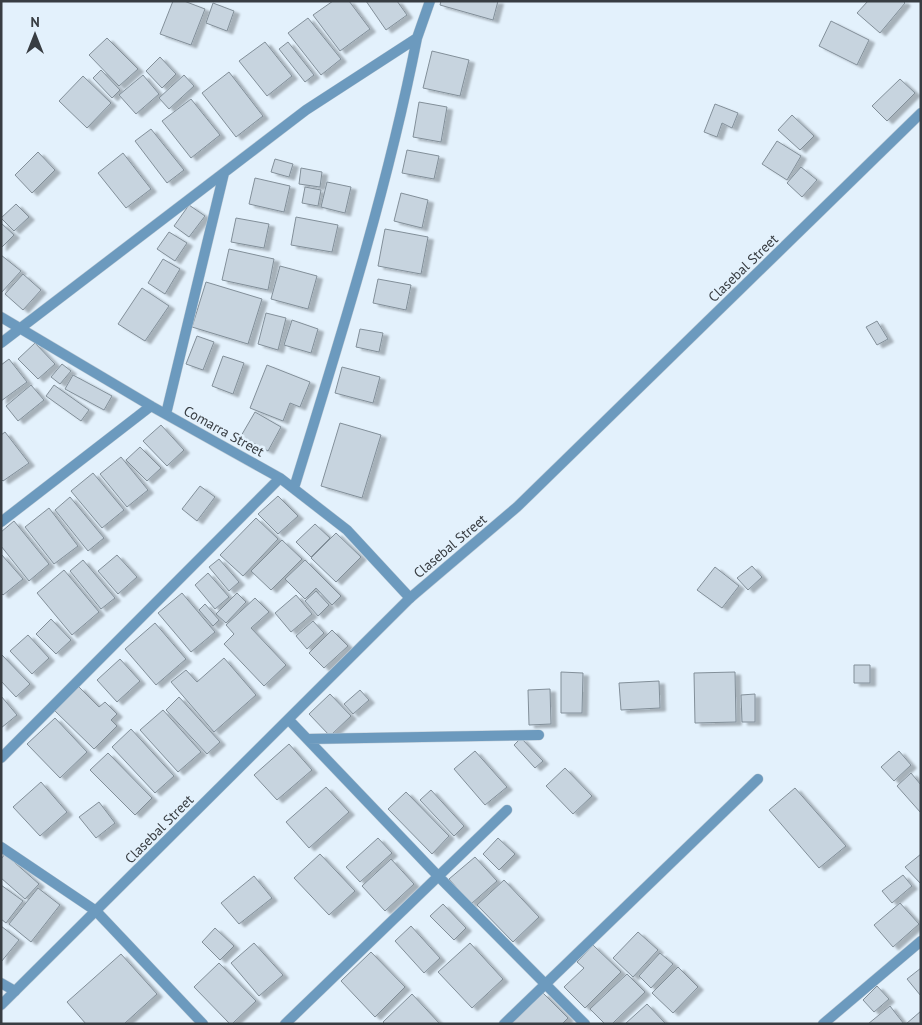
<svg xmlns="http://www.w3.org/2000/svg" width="922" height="1025" font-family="'PT Sans',sans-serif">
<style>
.building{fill:#c7d4df;stroke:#828f99;filter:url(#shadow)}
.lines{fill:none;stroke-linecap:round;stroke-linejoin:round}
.minor-casing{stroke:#c1cdd7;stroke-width:11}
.tertiary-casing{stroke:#c1cdd7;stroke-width:11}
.minor{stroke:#6c9abe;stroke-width:10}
.tertiary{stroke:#6c9abe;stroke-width:10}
.labels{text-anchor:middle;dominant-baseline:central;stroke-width:5;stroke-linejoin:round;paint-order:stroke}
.street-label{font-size:14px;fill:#383d42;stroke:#e3f1fc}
</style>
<defs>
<filter id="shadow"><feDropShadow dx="5.5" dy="3" stdDeviation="1" flood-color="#0004"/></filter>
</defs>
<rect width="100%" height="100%" fill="#e3f1fc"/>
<!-- building -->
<path class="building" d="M173,1H184L205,9L191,45L160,34Z
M333,1H349L370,29L340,51L313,15Z
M366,1H397L407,15L386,30Z
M441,1H498L493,20L440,5Z
M868,1H903L905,3L880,33L857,13Z
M213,3L234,11L227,31L206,23Z
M308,18L341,59L321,75L288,33Z
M831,21L869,40L857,65L819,46Z
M107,38L138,69L119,86L89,55Z
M265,42L292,76L267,96L239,61Z
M288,42L314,75L305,82L279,49Z
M432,51L469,60L460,96L423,88Z
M160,57L176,74L162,88L146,71Z
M101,70L120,90L112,98L93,78Z
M229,72L263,116L236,137L202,93Z
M143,75L159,94L136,114L119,95Z
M184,75L194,86L169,109L159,98Z
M83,76L111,103L87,128L59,101Z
M900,79L915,93L887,121L872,106Z
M191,99L220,135L191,158L162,121Z
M419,102L447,107L441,142L413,137Z
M715,104L738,113L732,128L722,123L717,137L704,132Z
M792,115L814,136L800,150L778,130Z
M151,129L184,170L167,183L135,141Z
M777,141L801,156L787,180L762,164Z
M407,150L439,156L434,179L402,173Z
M38,152L55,170L32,193L15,175Z
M123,153L151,189L126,208L98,173Z
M275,159L293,164L289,177L271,172Z
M801,167L817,180L802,197L787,183Z
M301,168L322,172L320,187L299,184Z
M255,178L290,186L284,212L249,204Z
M327,182L351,187L345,213L321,207Z
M305,187L321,190L318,206L302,203Z
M401,193L428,200L422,228L394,221Z
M16,204L29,217L14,231L1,218Z
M189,205L205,216L189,237L174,226Z
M296,217L338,225L332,252L291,245Z
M236,218L269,224L264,248L231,242Z
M1,223L14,235L1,248Z
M385,229L428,237L421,274L378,266Z
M169,232L187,243L175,261L157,249Z
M229,249L274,259L268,290L222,280Z
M1,255L21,271L1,293Z
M163,259L180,269L165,294L148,283Z
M280,266L317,276L308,309L271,299Z
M23,274L41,290L23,310L5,294Z
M378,279L411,285L406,310L373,303Z
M206,282L262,299L248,344L192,327Z
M142,288L169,306L145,341L118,324Z
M266,313L286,318L278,350L258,344Z
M292,320L318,329L311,353L284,345Z
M877,321L888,339L877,345L866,327Z
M360,329L383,333L379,352L356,347Z
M197,336L214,342L203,370L186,364Z
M35,343L55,364L38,379L18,359Z
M223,356L244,363L233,394L212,386Z
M9,359L27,382L1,401V365Z
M62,364L71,371L60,384L51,377Z
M267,365L310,382L300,407L290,403L283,421L250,408Z
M342,367L380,377L373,403L335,393Z
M73,375L112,396L104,410L65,389Z
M31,385L44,400L18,421L6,406Z
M54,385L89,410L81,421L46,396Z
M255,412L281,427L268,451L241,436Z
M340,423L381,435L362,498L321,486Z
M161,425L184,450L167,466L143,441Z
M5,432L29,463L3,481L1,479V435Z
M140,447L161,468L147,481L126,460Z
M121,457L148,490L127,507L100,474Z
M93,473L124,510L102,528L71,491Z
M200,486L215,497L197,521L182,509Z
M278,496L298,516L278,534L258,514Z
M70,497L104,538L88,551L55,510Z
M49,508L78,546L54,564L25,527Z
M256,518L278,539L243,576L220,555Z
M14,521L49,564L29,581L1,546V532Z
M315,524L330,538L311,557L296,542Z
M336,533L361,557L336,582L311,558Z
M282,540L302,559L271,590L251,571Z
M1,554L23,579L3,595L1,593Z
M117,555L137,577L118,594L98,571Z
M219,559L239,582L229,591L209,567Z
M83,560L115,598L101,609L70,571Z
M305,560L341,596L332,605L316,588L305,599L285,579Z
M752,566L762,577L748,590L737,578Z
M715,567L739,586L722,608L697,590Z
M64,570L99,612L72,635L37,593Z
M208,573L229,597L215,609L195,585Z
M316,591L329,605L318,616L305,601Z
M182,593L215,632L191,652L158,613Z
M237,593L246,602L226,623L216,614Z
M296,595L312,614L291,632L275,613Z
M255,598L269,612L251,628L286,665L264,686L224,644L234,634L226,625Z
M205,604L219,620L213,626L199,610Z
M51,619L71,640L56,654L36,634Z
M313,621L324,633L307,649L296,636Z
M155,623L186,659L156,685L125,649Z
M332,630L348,646L324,668L309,653Z
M28,635L49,658L32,674L10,651Z
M1,654L30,684L16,697L1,681Z
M224,658L256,695L214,732L171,682L186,670L197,682Z
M120,659L140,681L117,702L97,680Z
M854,665H870V683H854Z
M561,672L583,673L582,713H561Z
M735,672L736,722L695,723L694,673Z
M659,681L660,708L621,710L619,683Z
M79,687L99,707L105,702L117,714L111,720L117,726L94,749L55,711Z
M550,689L551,724L529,725L528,690Z
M360,690L369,700L353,714L344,704Z
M330,694L351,716L330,736L309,714Z
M755,694V722H742L741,695Z
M1,696L17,715L1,728Z
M179,697L220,742L207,754L166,710Z
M163,710L201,752L178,772L140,730Z
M55,718L87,752L60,778L27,744Z
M131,729L174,776L155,793L112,747Z
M521,738L543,761L535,768L514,745Z
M289,744L312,770L277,800L254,775Z
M475,751L507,787L485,805L454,769Z
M899,751L911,765L894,781L881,767Z
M108,753L152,798L135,815L90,770Z
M565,768L592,796L573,814L546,786Z
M911,773L921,785V813L897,786Z
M41,782L67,812L40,836L13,807Z
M326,787L349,812L309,848L286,822Z
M795,788L846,846L819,868L769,810Z
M431,790L464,826L454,836L420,800Z
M406,792L449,836L432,854L388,809Z
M99,802L115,823L96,838L79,817Z
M378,838L392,853L360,882L346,867Z
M498,838L515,854L499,870L483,854Z
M5,854L39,884L25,899L1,878V859Z
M320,854L355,891L329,915L294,878Z
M921,854V884L905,867Z
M475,857L497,881L471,904L449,879Z
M391,859L414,884L385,911L362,886Z
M903,875L912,886L892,903L882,891Z
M254,876L272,898L239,924L221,903Z
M504,880L539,917L513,942L477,905Z
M1,885L23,901L6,923L1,919Z
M38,888L60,905L31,942L9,924Z
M900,903L919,924L893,947L874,925Z
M443,904L466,928L454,940L430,916Z
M1,926L19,940L1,962Z
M411,926L440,958L424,973L395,941Z
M215,928L234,946L220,960L202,942Z
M638,932L658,950L633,977L613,958Z
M254,943L283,975L259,996L231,963Z
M470,943L503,979L472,1008L438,972Z
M593,945L621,972L585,1008L564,987L584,968L577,962Z
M371,952L405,987L375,1017L341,981Z
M660,953L673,964L651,988L639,976Z
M121,954L157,994L124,1024H86L67,1002Z
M219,963L256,1001L232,1024H230L194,987Z
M678,967L698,987L673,1013L652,993Z
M921,968V996L907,979Z
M627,974L645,992L612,1024H605L590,1009Z
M877,986L889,999L874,1012L863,1000Z
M543,993L568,1018L562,1024H511Z
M412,994L440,1024H385L383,1022Z
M647,1004L666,1024H625Z
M890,1006L904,1024H868Z
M921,1011V1024H906Z"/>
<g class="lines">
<defs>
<path id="minor" d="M417,38L430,1
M1,317L151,406L280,478L347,530L410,598
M1,343L306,110L417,38C387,191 340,339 294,488
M166,414L224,173
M1,522L151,406
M289,720L439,877L585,1024
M307,739L539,735
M1,758L280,478
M1,847L96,911L203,1024
M1,983L15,991
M285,1024L507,810
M504,1024L758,779
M823,1024L921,941"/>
<path id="tertiary" d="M1,1005L410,598L517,507L921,113"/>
</defs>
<!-- minor casing -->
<use href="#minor" class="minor-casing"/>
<!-- tertiary casing -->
<use href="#tertiary" class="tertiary-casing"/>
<!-- minor -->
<use href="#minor" class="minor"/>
<!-- tertiary -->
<use href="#tertiary" class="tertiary"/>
</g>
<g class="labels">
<!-- street labels -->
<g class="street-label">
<text transform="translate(743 268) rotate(-44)">Clasebal Street</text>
<text transform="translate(224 431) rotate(29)">Comarra Street</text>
<text transform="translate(450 546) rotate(-40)">Clasebal Street</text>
<text transform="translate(159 829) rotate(-45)">Clasebal Street</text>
</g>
</g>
<!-- border -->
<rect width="922" height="1025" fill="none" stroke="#383d42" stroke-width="5"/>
<!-- north arrow -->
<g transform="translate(35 35)" stroke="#e3f1fc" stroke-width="4" paint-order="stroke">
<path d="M0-4L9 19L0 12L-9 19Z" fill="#383d42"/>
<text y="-8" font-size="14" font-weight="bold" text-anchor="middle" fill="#383d42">N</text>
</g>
</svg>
